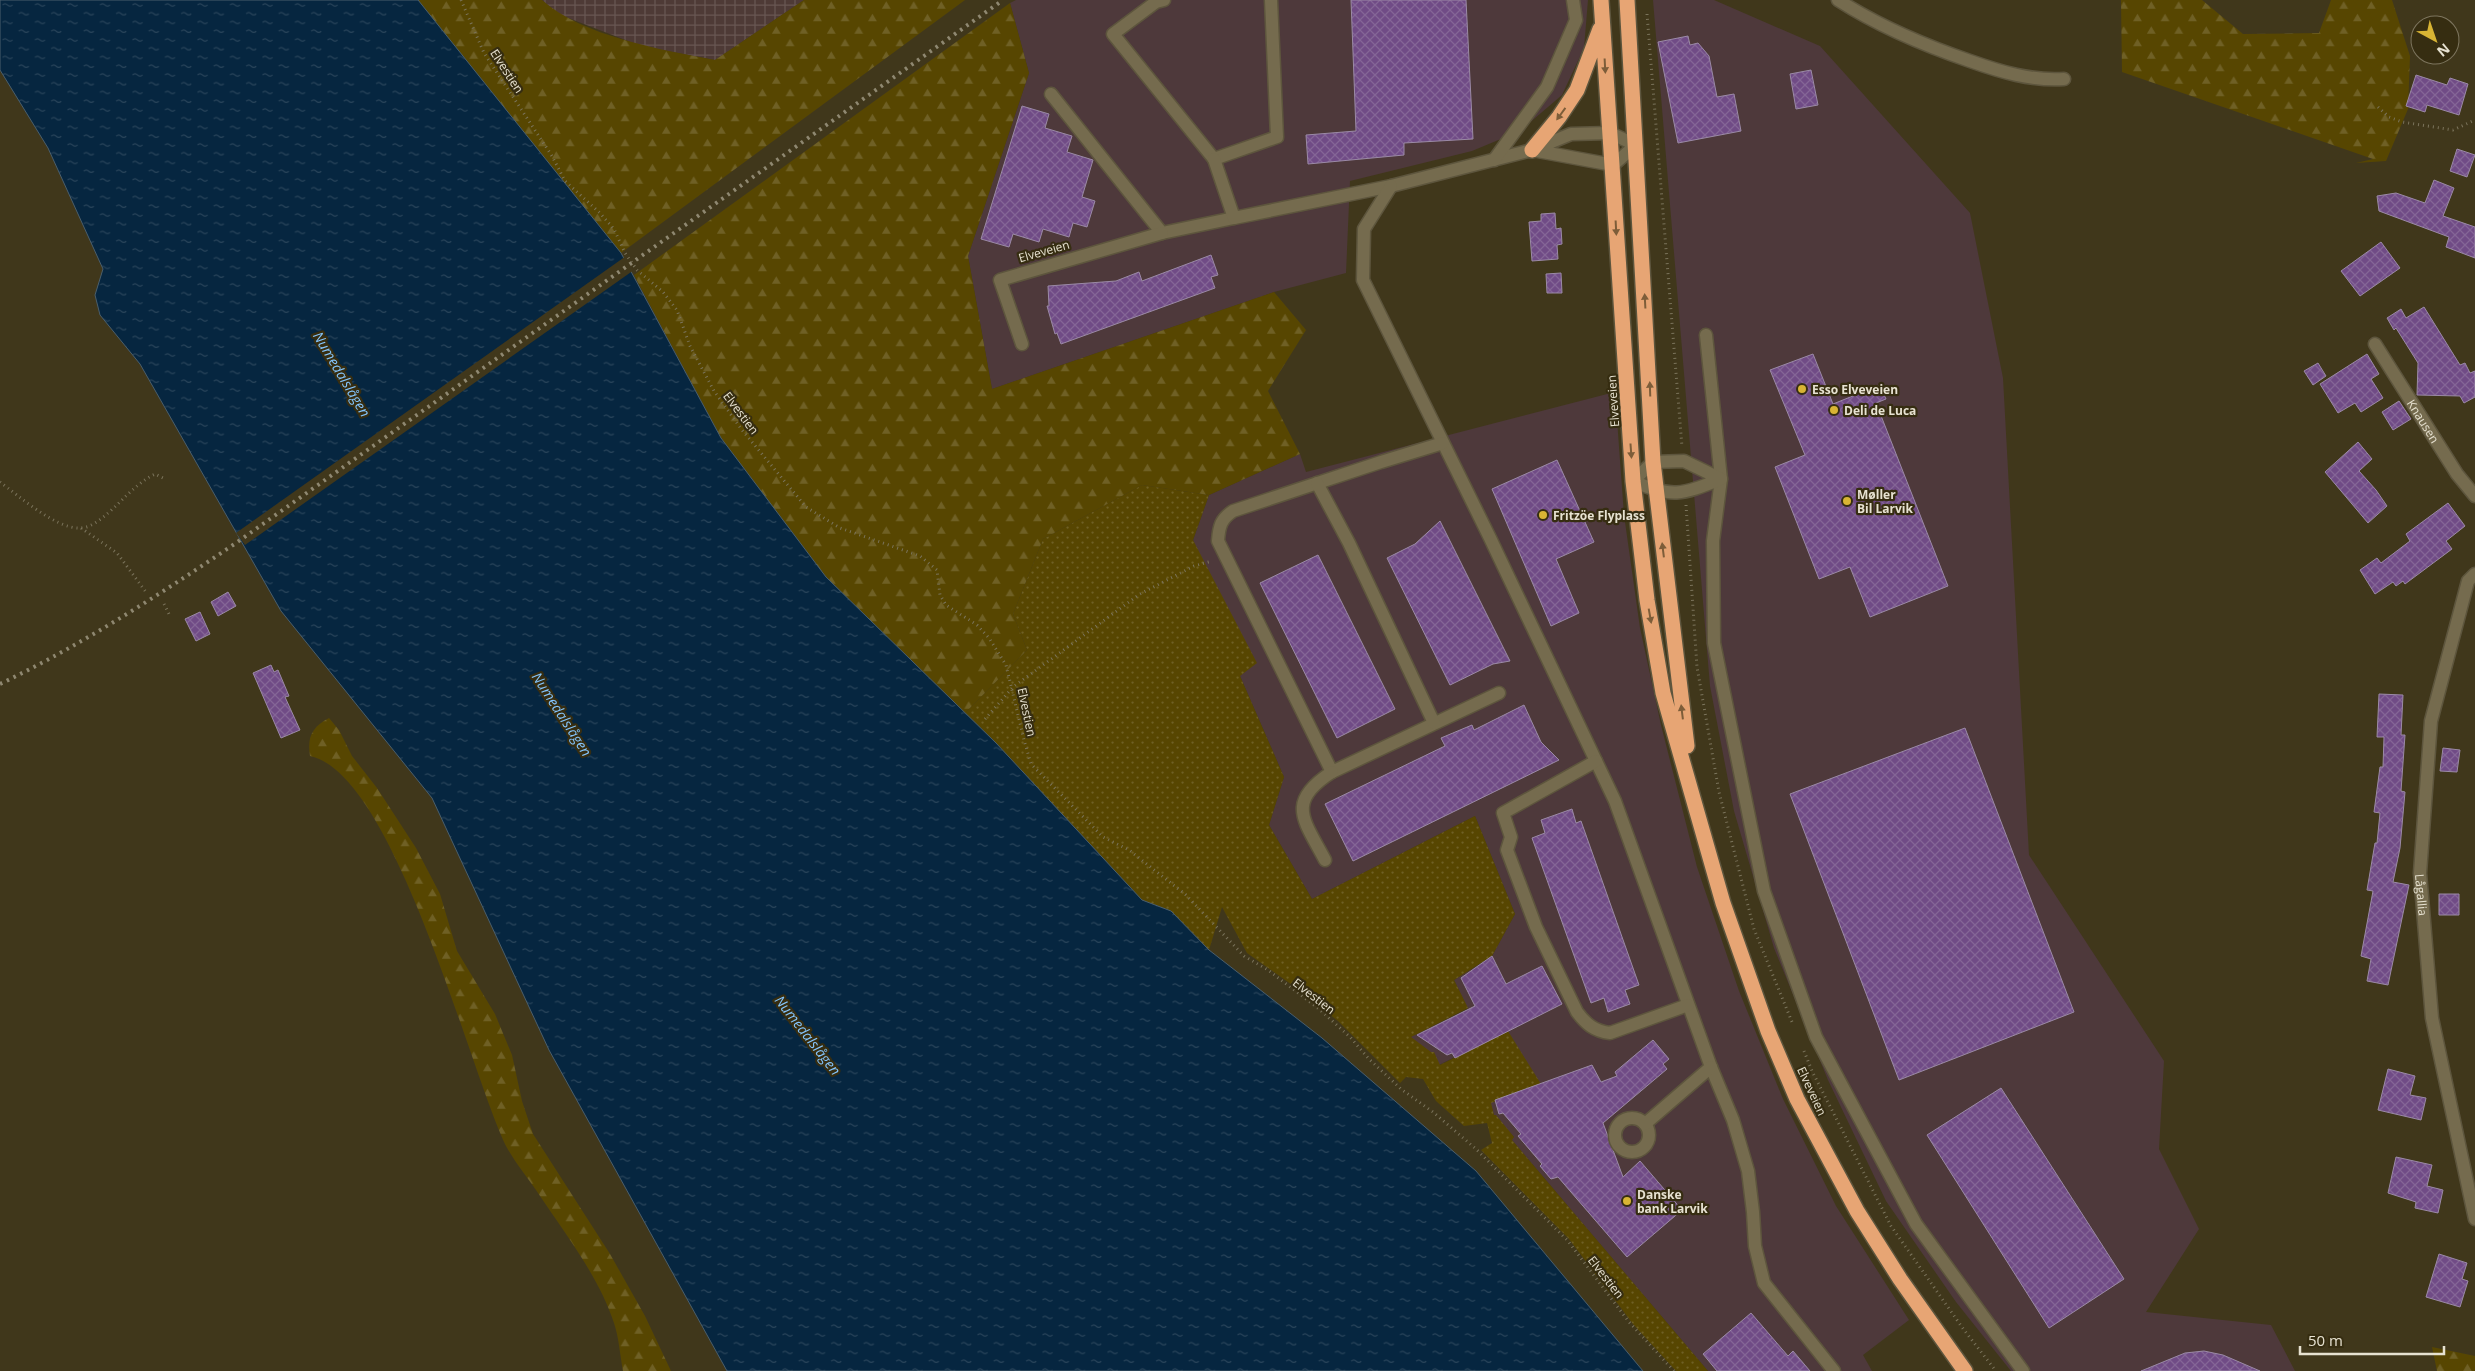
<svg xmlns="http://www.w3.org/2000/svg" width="2475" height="1371" font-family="'Open Sans',sans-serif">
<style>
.commercial{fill:#4e393b}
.industrial{fill:url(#industrial-grid)}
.grass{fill:url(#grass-dots)}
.forest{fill:url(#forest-firs)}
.water{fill:url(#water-ripples);stroke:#4a5e6c}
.pier{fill:#40371b}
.building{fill:url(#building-cross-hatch);stroke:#9b8aa6}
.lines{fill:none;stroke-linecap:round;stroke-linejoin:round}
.minor-casing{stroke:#5d553d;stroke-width:15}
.highway-casing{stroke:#5d553d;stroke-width:18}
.path{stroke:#7b745c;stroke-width:3;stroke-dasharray:1 4;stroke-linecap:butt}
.minor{stroke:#756b4e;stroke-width:12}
.highway{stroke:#e7a574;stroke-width:15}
.rail{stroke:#8f8871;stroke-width:4;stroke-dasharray:2.5 5;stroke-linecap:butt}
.oneway{fill:#7d5d39}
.poi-dot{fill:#d8b434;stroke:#362d11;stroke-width:2}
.labels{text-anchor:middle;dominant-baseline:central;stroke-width:4.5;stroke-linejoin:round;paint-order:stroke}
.street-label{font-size:12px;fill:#e7e2d1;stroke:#362d11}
.poi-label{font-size:12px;font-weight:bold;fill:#e7e2d1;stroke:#362d11;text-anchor:start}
.water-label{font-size:14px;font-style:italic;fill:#84c5fd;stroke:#362d11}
</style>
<defs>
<pattern id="industrial-grid" width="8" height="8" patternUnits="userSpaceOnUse" patternTransform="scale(1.25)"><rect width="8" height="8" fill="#4e3a36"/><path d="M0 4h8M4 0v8" fill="none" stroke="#685652"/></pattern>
<pattern id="grass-dots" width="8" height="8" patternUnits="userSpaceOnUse" patternTransform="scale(1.25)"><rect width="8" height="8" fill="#574601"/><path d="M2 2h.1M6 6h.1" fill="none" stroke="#6f6025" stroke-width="1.8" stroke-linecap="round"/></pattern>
<pattern id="forest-firs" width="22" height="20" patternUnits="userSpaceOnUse" patternTransform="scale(1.25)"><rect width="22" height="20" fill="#574601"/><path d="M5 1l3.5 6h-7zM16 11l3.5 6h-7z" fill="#6f6025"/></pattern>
<pattern id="water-ripples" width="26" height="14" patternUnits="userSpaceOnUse" patternTransform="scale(1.25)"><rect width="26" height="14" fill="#062640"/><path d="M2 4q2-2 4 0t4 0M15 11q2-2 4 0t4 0" fill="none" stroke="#2a455b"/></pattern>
<pattern id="building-cross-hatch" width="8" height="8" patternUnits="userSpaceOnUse" patternTransform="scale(1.25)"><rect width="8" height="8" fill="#704b86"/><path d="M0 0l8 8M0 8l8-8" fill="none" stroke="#846596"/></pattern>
</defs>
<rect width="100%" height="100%" fill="#40371b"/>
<!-- commercial -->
<path class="commercial" d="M1016,0H1588L1584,48L1562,95L1520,131L1472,151L1350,181L1346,273L1274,292L992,389L968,256L1029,73L1010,3Z
M1653,0H1714L1820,46L1970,213L2003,378L2029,855L2164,1061L2159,1149L2199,1229L2146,1312L2271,1325L2295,1371H2011L1956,1302L1886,1201L1828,1080L1774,948L1734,811L1710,686Z
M1615,392L1624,515L1640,628L1661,725L1697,867L1739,991L1783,1099L1836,1206L1909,1320L1863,1355L1872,1371H1708L1511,1139L1514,1137L1494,1115L1490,1103L1507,1031L1439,1065L1431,1053L1410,1037L1468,1009L1454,980L1492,956L1515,914L1475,816L1312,899L1269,825L1284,777L1240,676L1193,540L1209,495L1300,454L1306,472Z"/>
<!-- industrial -->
<path class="industrial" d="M542,0H804L715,60L641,46L558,14Z"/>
<!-- grass -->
<path class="grass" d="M1142,485L1209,495L1193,540L1257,663L1240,676L1284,777L1269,825L1312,899L1475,816L1515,914L1492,956L1454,980L1468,1008L1411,1037L1431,1052H1434L1440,1065L1508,1031L1541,1084L1491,1103L1494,1115H1496L1514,1137L1512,1140L1708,1371H1676L1633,1324L1569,1239L1481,1150L1492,1143L1487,1123L1464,1126L1436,1101L1423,1079L1406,1077L1400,1083L1338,1021L1295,987L1247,953L1222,907L1209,950L1171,911L1142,900L996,743L965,713L1027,650L1013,614L1043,539Z"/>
<!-- forest -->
<path class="forest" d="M418,0H542C582,36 662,50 715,60L804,0H965L621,253Z
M2121,0H2202L2243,34L2319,33L2331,0H2392L2410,56L2408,109L2386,161L2356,163L2373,159L2122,72Z
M1010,3L1029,73L968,256L992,389L1274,292L1306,330L1268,391L1300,454L1209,495L1142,485L1043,539L1013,614L1027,650L965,713L826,577L721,438L634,275Z
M329,718L339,730L352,756L377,788L416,848L440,894L457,951L495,1014L512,1055L522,1101L533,1134L610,1254L645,1316L671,1371H623C620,1355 619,1338 614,1323C599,1277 566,1235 540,1196C529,1179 515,1163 506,1146C469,1069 395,774 310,756C307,737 312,727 329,718Z
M2432,1347L2475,1356V1371H2437Z"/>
<!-- water -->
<path class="water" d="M0,0H418L621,253L721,438L826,577L996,743L1142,900L1171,911L1209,950L1322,1038L1476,1171L1643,1371H727L549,1050L432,798L281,611L140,364L100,315L95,295L103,269L48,148L0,70Z"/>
<!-- pier -->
<path class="pier" d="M626,256L634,270L245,545L236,533Z"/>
<!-- building -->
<path class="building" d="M1351,0H1466L1473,139L1404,143V155L1308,164L1306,135L1356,131Z
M1688,36L1690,45L1698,43L1709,56L1717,97L1734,94L1741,131L1678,143L1658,42Z
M1811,70L1818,105L1796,109L1790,74Z
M2416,75L2447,85L2450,78L2468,84L2459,115L2427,105L2425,112L2406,106Z
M1022,106L1049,114L1045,128L1072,136L1067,152L1093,160L1082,197L1095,201L1087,227L1073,223L1069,237L1043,229L1039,242L1013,234L1009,247L981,239Z
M2457,149L2475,155L2467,177L2450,171Z
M2434,180L2454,188L2443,216L2475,227V258L2446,247L2449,237L2379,211L2377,196L2396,193L2425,203Z
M1555,213L1556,229L1561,228L1562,244L1557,245L1558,259L1532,261L1529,222L1541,221V214Z
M2381,242L2400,268L2360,296L2341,271Z
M1211,255L1218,275L1211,277L1215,288L1061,344L1057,333L1055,334L1047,306H1049L1048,286L1116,281L1139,272L1142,281Z
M1561,273L1562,293H1547L1546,274Z
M2424,307L2460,365L2465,363L2470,373L2475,371V397L2464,403L2460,396L2417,395L2418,363L2396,328L2394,330L2387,318L2401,309L2406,318Z
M1813,354L1833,404L1880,385L1886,399L1876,403L1948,586L1870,617L1850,567L1819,579L1775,467L1805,455L1770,370Z
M2367,354L2379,374L2371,379L2383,398L2361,412L2355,403L2338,413L2320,384Z
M2318,363L2326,376L2313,385L2304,371Z
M2399,401L2411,419L2393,430L2382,412Z
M2358,442L2372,459L2359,471L2376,490L2387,506L2368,523L2325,472Z
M1557,460L1594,542L1556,559L1579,613L1551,626L1492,489Z
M2448,503L2465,526L2446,541L2452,549L2405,584L2403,581L2396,586L2393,582L2375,594L2360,570L2377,558L2381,563L2410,541L2406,534Z
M1440,521L1510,661L1493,664L1450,685L1387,558L1415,544Z
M1318,555L1395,709L1337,738L1260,583Z
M228,592L236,606L218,616L211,602Z
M200,612L210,634L196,641L185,619Z
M271,665L274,672L278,670L289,696L285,697L300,730L281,738L253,673Z
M2379,694L2403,695L2401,735H2405L2401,791L2405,792L2400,848L2393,882L2409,885L2388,985L2367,981L2371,959L2361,956L2373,891L2367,890L2375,843H2377L2380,813L2374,812L2380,767H2383L2384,737H2377Z
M1524,705L1541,742L1559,760L1353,861L1325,804L1445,746L1441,738L1472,725L1474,730Z
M1965,728L2074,1012L1899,1080L1790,794Z
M2443,748L2460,750L2457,772L2440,771Z
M1572,809L1576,823L1581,821L1639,985L1625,990L1630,1004L1608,1012L1604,998L1591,1003L1532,838L1545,833L1541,820Z
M2439,894H2459V915H2439Z
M1492,956L1506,984L1542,966L1562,1004L1455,1058L1452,1053L1447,1055L1417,1035L1475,1006L1461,978Z
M1653,1040L1669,1059L1663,1064L1667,1069L1603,1123L1623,1177L1640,1161L1682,1210L1627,1257L1558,1177L1551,1179L1540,1166L1542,1164L1518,1136L1521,1134L1503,1113L1499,1114L1495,1100L1592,1065L1601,1082L1617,1076L1615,1072Z
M2388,1069L2415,1076L2410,1095L2426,1098L2421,1120L2378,1110Z
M2001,1088L2124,1279L2049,1328L1927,1135Z
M2396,1157L2432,1165L2427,1186L2443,1190L2438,1213L2415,1208L2416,1202L2388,1193Z
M2439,1254L2467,1263L2462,1279L2468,1281L2460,1307L2426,1297Z
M1751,1313L1788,1356L1793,1351L1810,1371H1717L1703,1354Z
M2204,1351L2223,1355L2260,1371H2141L2185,1353Z"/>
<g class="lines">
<defs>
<g id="minor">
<path d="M1164,0L1156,2L1113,34L1214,159L1277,137L1271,0"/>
<path d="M1838,0C1880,27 1923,45 1970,61C2001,72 2031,81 2064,79"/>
<path d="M1051,94L1162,233L1234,218"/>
<path d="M1214,159L1234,218L1391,186L1532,150L1571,134L1610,133L1636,145L1613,165L1532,150"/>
<path d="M1494,160L1547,87L1576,20L1573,0"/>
<path d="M1391,186L1364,229L1363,280L1490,538L1615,801L1711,1067L1733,1120L1748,1171L1753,1212L1755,1246L1764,1283L1834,1371"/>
<path d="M1706,335L1721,479L1713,541L1714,643L1764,891L1816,1037L1916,1224L2023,1371"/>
<path d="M1022,344L1000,280L1162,233"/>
<path id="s1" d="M2375,344L2457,474L2475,496"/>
<path d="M1443,443L1381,462L1233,511C1221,519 1219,526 1218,541L1332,772L1499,693"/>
<path d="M1684,461L1721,479C1683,494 1672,499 1633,481L1653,462Z"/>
<path d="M1317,483L1349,543L1434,723"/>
<path id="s2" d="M2475,574L2468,581L2431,721L2420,873L2432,1018L2475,1219"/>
<path d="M1596,761L1503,813L1511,837L1507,850L1536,927L1577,1012C1586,1024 1594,1031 1610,1033L1688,1005"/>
<path d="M1325,860C1304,820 1285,802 1332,772"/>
<circle cx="1632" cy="1135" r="17"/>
<path d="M1645,1124L1711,1067"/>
</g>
<path id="highway" d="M1601,0L1633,481L1647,600L1663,693L1723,903L1768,1031L1797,1099L1857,1211L1900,1279L1965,1371
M1627,0L1653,462L1687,746
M1532,150L1559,117L1577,90L1600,29"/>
</defs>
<!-- minor casing -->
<use href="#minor" class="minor-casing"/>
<!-- highway casing -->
<use href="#highway" class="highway-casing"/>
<!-- path -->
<path class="path" d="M461,0L484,53L552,156L565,181L600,213L614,229L625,253L637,270L663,292L677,310L690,346L714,391L742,430L806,507L840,528L920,556L937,570L940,595L946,605L977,625L989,638L1006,665L1024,740L1031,764L1103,837L1129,850L1186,895L1244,956L1268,970L1319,1009L1350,1037L1369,1059L1401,1089L1433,1112L1476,1149L1568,1241L1629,1322L1674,1371
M1647,14L1682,447
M2378,107L2389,117L2402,122L2453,130L2475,120
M0,482C19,496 56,529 80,528C90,528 100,520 107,514C122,501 134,486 151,476L155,474L163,478
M1686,505L1697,667L1719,792L1754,929L1792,1022
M81,528L117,553L146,592
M164,604L169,614
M985,719L1013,687L1140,594L1194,566L1212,561
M1804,1051L1812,1071L1891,1226L1964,1330L1996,1371"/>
<!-- minor -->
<use href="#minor" class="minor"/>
<!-- highway -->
<use href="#highway" class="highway"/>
<!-- rail -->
<path class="rail" d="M0,684C83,644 159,595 236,543L1003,0"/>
</g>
<!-- one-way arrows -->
<defs><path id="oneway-solid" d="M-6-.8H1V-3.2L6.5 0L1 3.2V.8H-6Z" transform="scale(1.25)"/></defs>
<g class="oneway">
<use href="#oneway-solid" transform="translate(1605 66) rotate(87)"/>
<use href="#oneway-solid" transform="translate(1561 114) rotate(126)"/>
<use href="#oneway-solid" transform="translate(1616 228) rotate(87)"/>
<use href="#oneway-solid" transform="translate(1645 301) rotate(-93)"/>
<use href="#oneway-solid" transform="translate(1650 389) rotate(-92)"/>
<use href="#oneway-solid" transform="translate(1631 451) rotate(86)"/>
<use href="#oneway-solid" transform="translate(1663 550) rotate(-97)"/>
<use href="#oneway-solid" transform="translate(1650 616) rotate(80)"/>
<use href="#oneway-solid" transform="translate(1682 712) rotate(-97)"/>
</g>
<!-- markers -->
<g class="poi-dot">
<circle cx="1802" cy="389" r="5"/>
<circle cx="1834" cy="410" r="5"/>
<circle cx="1847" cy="501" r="5"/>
<circle cx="1543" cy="515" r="5"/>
<circle cx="1627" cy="1201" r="5"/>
</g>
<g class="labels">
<!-- street labels -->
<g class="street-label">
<text transform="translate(507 71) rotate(57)">Elvestien</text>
<text transform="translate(1044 251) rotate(-16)">Elveveien</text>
<text transform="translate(1613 401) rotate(-94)">Elveveien</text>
<text transform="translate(741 413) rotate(53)">Elvestien</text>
<text stroke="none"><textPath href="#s1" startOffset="91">Knausen</textPath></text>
<text transform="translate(1027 712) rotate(78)">Elvestien</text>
<text stroke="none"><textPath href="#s2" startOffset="329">Lågallia</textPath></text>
<text transform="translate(1314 996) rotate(38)">Elvestien</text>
<text transform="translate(1812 1091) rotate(65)">Elveveien</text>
<text transform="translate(1606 1277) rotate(52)">Elvestien</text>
</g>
<!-- poi labels -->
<g class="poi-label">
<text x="1812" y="389">Esso Elveveien</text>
<text x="1844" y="410">Deli de Luca</text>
<text x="1857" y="494">Møller<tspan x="1857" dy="14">Bil Larvik</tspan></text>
<text x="1553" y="515">Fritzöe Flyplass</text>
<text x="1637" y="1194">Danske<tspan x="1637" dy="14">bank Larvik</tspan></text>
</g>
<!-- water labels -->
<g class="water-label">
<text transform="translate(342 374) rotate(59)">Numedalslågen</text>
<text transform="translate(562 714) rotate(57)">Numedalslågen</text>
<text transform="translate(808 1035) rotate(52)">Numedalslågen</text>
</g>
</g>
<!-- north arrow -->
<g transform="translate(2435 40) rotate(140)"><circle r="24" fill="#362d11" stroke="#7d755e"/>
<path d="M0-4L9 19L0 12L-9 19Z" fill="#d8b434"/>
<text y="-8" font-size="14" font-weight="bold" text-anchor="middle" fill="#e7e2d1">N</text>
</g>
<!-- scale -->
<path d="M2300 1346v8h144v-8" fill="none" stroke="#e7e2d1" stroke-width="2.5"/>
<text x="2308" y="1346" font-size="15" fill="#e7e2d1" stroke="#362d11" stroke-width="4" paint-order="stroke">50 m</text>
</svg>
